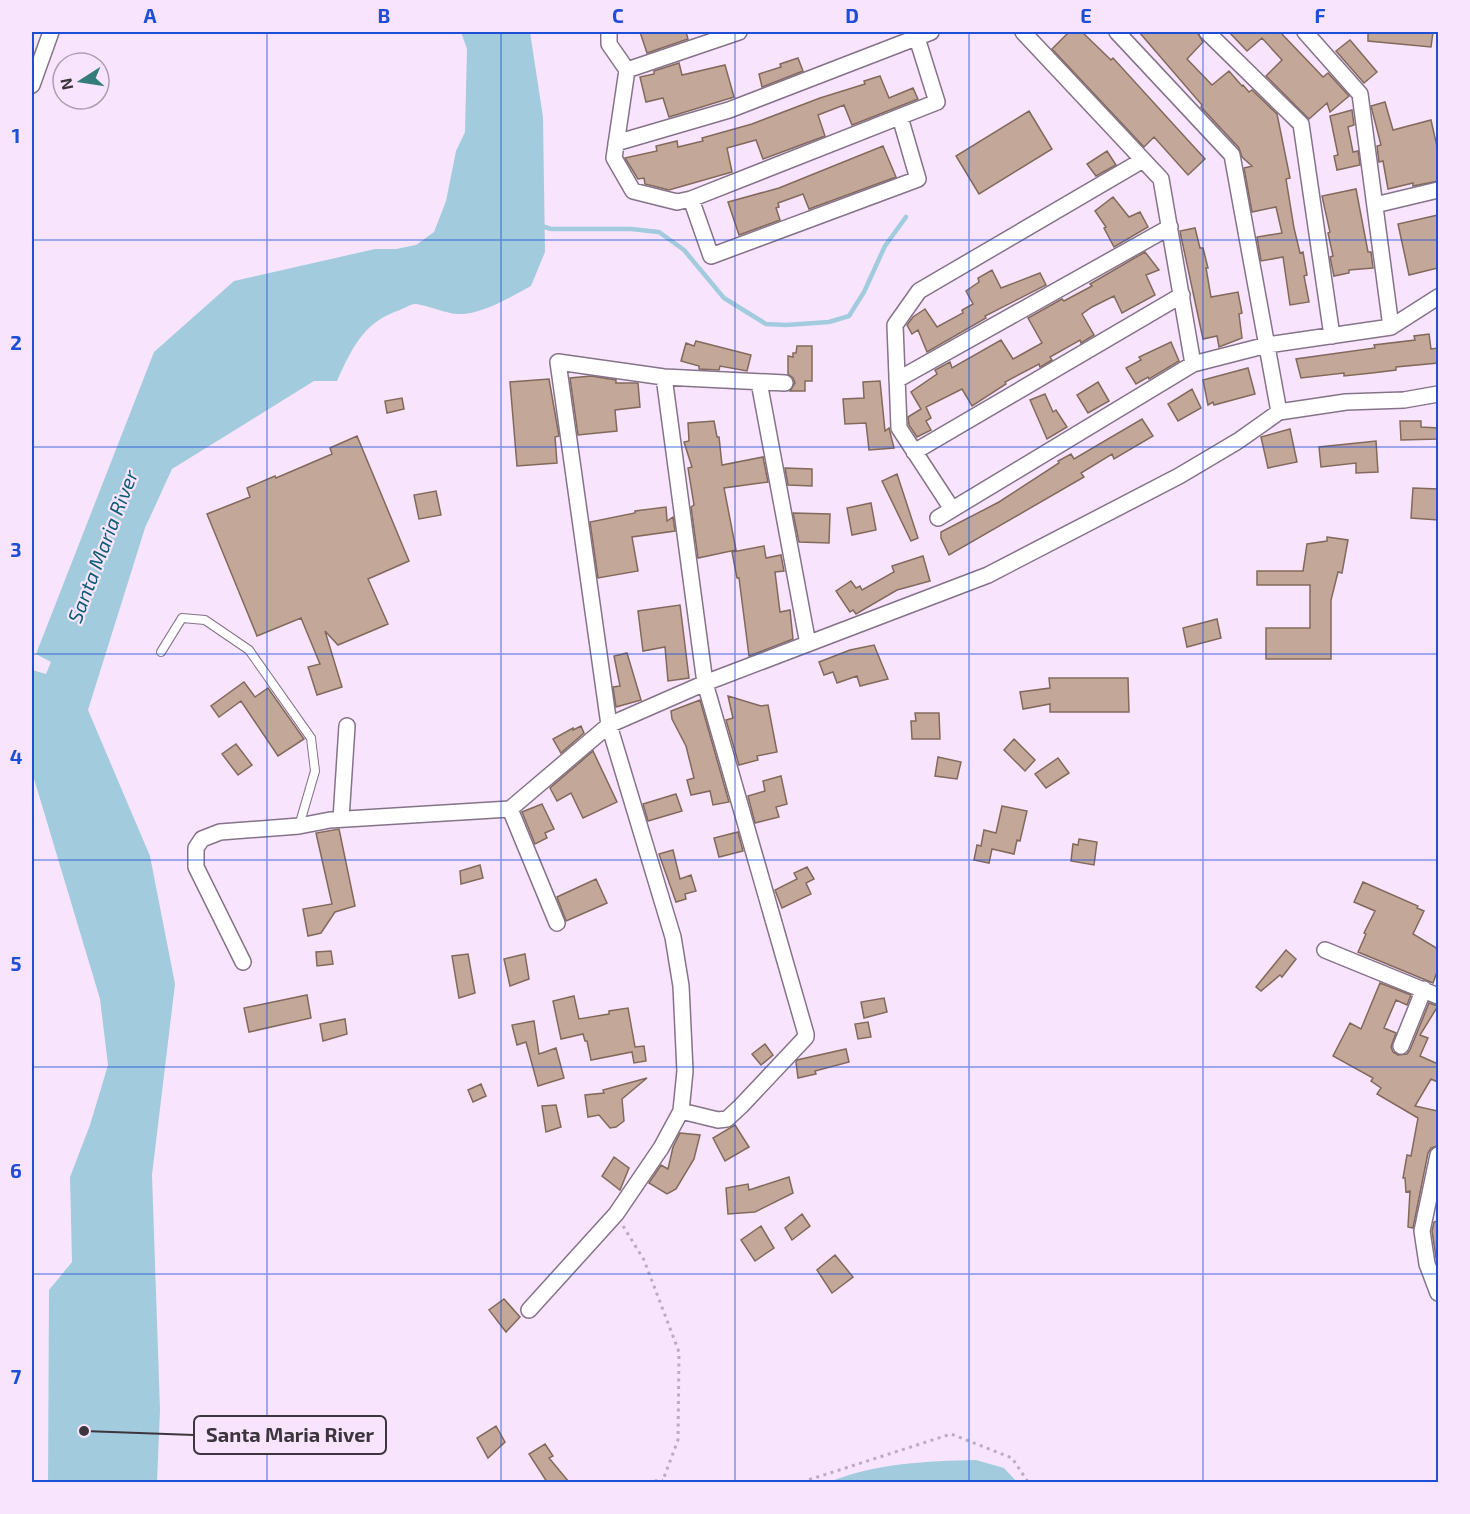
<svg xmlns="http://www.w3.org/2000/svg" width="1470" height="1514" font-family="'Exo 2',sans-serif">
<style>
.water{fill:#a2ccdd}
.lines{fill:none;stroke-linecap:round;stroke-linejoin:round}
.stream{stroke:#a2ccdd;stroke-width:4.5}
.building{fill:#c3a899;stroke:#82695b;stroke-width:1.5}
.lane-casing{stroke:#857389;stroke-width:10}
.street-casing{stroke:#857389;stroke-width:18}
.path{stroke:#bbacbf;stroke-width:3;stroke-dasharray:3 4.5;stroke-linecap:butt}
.lane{stroke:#fff;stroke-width:8}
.street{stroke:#fff;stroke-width:15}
.grid{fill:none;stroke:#1d4ed8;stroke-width:1.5;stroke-opacity:0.55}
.labels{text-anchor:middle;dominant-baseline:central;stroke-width:4.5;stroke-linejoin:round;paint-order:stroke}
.water-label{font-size:20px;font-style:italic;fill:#0b5d75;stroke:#f8e5fd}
.leader{fill:none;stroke:#3c353e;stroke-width:2}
.callout-dot{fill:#3c353e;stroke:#f8e5fd;stroke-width:2}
.callout{fill:#f8e5fd;stroke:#3c353e;stroke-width:2}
.callout-label{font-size:20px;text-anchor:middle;font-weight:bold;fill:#3c353e}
.neatline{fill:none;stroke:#1d4ed8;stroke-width:2}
.grid-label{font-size:20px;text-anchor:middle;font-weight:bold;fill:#1d4ed8}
</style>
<rect width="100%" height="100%" fill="#f8e5fd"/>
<!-- water -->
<path class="water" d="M461,32H530L543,117L545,252L531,286C513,296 480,315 459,314C447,314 421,303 414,304C409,305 403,309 397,311C363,323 351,350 337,381H314L172,469L145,528L88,710L150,856L175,984L152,1175L160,1410L157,1482H48L49,1290L72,1262L70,1177L90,1125L108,1065L100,999L32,772V670L46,674L51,662L36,654L154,352L234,281L375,249H396L416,245L434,232L446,201L456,151L465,132L467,49Z
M976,1460L1004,1468L1017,1482H829C876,1463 927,1461 976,1460Z"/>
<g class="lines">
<!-- stream -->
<path class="stream" d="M539,225L551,229H631L659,232L684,250L724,298L766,324L786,325L829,322L849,316L864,292L885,246L906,217"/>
</g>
<!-- building -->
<path class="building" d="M640,32H686L688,39L647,53Z
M1069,32H1082L1111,60L1113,58L1205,159L1188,175L1154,137L1144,147L1052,49Z
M1139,32H1197L1203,42L1187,59L1212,85L1229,71L1242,86L1243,85L1249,92L1252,90L1277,114L1290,178L1286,179L1294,228L1300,253L1303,252L1307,275L1304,276L1309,302L1290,305L1283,257L1261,261L1257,237L1282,233L1276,207L1252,212L1244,168L1252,166L1242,157L1239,148L1201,107L1202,105Z
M1229,32H1280L1323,77L1328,73L1349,96L1330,112L1327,103L1309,119L1266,76L1282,60L1262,38L1247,51Z
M1368,32H1433L1431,47L1368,41Z
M1350,40L1377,72L1364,83L1336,51Z
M798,58L803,71L762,87L759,74L781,67L780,64Z
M679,63L682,75L725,65L734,97L669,117L663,98L646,102L640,77L654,74V71Z
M880,76L889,98L913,88L918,99L852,125L844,105L818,115L825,136L763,159L756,140L727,148L732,172L669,190L645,184L644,178L638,179L625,158L657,151L656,146L677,141L678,147L703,141L702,138L752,124L820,98L865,84L864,81Z
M1385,102L1393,130L1431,120L1438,151V181L1413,186V183L1388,189L1383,161L1379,162L1377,146L1381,145L1371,106Z
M1352,110L1354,125L1348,127L1353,152L1358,151L1360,165L1337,170L1334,156L1338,155L1330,116Z
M1029,111L1052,149L979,194L956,156Z
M883,146L896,177L809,209L803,194L778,203L779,207L776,208L780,220L739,235L728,202L779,188Z
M1107,151L1116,165L1096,176L1087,164Z
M1356,189L1368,252H1371L1373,268L1349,270V273L1334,276L1330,257L1333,256L1328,233L1330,232L1322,196Z
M1113,197L1129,217L1140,212L1148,227L1114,247L1104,228L1106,227L1095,211Z
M1438,215V268L1409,275L1398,224Z
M1195,228L1200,248H1203L1208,268H1206L1211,297L1238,292L1242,313L1239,314L1242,338L1219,347L1217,336L1203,339L1182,241L1180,231Z
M1145,252L1159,270L1146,275L1155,295L1122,313L1114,296L1092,307L1082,314L1094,335L1081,343L1080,340L1050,357L1052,360L1042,366L1040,367L1039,364L1005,382L1006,384L972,406L962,389L926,407L931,418L926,421L931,430L917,437L909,425L908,417L921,409L911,392L937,374L935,370L950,362L952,368L1001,340L1013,359L1024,353L1042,343L1028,318L1062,299L1064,301L1092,286L1090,284Z
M992,270L1001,288L1040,273L1046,285L985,316L986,318L927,352L918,330L912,334L907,325L913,317L925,309L937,327L963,313L962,310L973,304L966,291L979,282L978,278Z
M1429,334L1431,349L1438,348V363L1396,367V370L1372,373L1344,376V373L1301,378L1296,359L1375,348L1374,345L1415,340L1414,336Z
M696,341L751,355L747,371L720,366L719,370L699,369V366L681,361L686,343L694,346Z
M1171,342L1179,361L1149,379L1148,377L1136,384L1126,368L1141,360L1139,357Z
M797,346H812V381H805V391H790L795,383L793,378L788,374V356L793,357V353H796Z
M1248,368L1255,394L1214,405L1213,402L1208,405L1203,380Z
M591,376L616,380V383H638L640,407L615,410L617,431L578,435L570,378Z
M549,379L559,436L555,437L557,463L517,466L510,382Z
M880,381L885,431L889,428L894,448L869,450L866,423L845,424L843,399L864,398L863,382Z
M1098,382L1109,401L1088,413L1077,395Z
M1192,389L1201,408L1178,421L1168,404Z
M1045,394L1053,412L1056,410L1067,427L1047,439L1030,400Z
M402,398L404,409L387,413L385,401Z
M1142,419L1153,436L1114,459L1112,454L1081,473L1084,477L949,555L941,538V532L999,502L1059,463L1058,461L1071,454L1074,459Z
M714,421L717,437H719L722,465L763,457L768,482L724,488L736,550L698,558L691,507L694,505L688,468L692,467L684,442L689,441L688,423Z
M1400,421H1421V427L1438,428V439L1401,440Z
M1290,429L1297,462L1268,468L1261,437Z
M357,436L409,561L368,579L388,624L338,645L325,631L342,687L317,695L308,667L320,664L301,618L257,636L207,514L250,497L247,488L275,476L276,478L332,454L330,448Z
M1376,441L1378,472L1356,473V463L1321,467L1319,447Z
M785,468L812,469V486L788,485Z
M897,474L918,538L911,541L882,481Z
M1413,488L1438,489V520L1411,518Z
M436,491L441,515L419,519L414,495Z
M871,503L876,530L852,535L847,508Z
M666,507L667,521L673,517L675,531L632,537L638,571L598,578L590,522L635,513V511Z
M793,513L830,514L829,543L799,542Z
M1327,537L1348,540L1342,573L1338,572L1331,600V659H1266V628H1310V585H1257V571H1303L1307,544L1327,541Z
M764,546L766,558L781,555L784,571L775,572L780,612L790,610L793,639L749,656L739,578H737L732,552Z
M923,556L930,581L897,590L856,614L853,610L850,612L836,591L851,581L856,588L860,586L862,590L894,572L892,566Z
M680,605L689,678L668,681L665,647L643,651L638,611Z
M1217,619L1221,638L1187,647L1183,628Z
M874,645L888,679L860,686L857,676L837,683L833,672L824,675L819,662L850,650Z
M627,653L641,700L616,707L613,687L620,686L614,656Z
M1049,678H1128L1129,712H1050V704L1023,709L1020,692L1050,688Z
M244,682L255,697L268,688L304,739L278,756L241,701L219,717L211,706Z
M728,696L761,706L768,705L777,752L757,756L758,760L739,765L726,720L733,718Z
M700,700L729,802L713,805L710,791L691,795L687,780L694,778L686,746L672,719L671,711Z
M915,713H939L940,739H912L911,721H916Z
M581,726L584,733L561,753L553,739L573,728V730Z
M1014,739L1035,760L1025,771L1004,750Z
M236,744L252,765L238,775L222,754Z
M593,751L617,802L583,818L571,793L557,801L550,788Z
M938,757L961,762L957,779L935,776Z
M1058,758L1069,773L1046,788L1035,774Z
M781,776L787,804L776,807L779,817L755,823L748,796L765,791L763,781Z
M676,794L682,811L648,821L643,804Z
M542,804L554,829L545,833L547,838L535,844L522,812Z
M1002,806L1027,811L1020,841L1017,840L1014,854L992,849L989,863L974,860L977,845L981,846L984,830L996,833Z
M339,829L355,906L335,912L321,933L308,936L303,909L332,904L316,833Z
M738,832L743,851L719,857L714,838Z
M1079,839L1097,842L1094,865L1071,861L1073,844L1078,845Z
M673,850L680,879L691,875L696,891L685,894L686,899L676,902L659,854Z
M480,865L483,878L461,884L460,871Z
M807,867L814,879L806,883L811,894L782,908L775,890L797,879L794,873Z
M596,879L607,903L566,921L557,897Z
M1363,882L1418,906L1417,908L1424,911L1413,934L1438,949V969L1433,983L1358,952L1366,934L1364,933L1375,911L1354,902Z
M1286,950L1296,959L1282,977L1280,975L1261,991L1256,987Z
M331,951L333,964L317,966L316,952Z
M468,954L475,993L459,998L452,956Z
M525,954L529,979L510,986L504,959Z
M1380,983L1411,995L1407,1005L1396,1000L1384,1028L1396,1033L1391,1047L1393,1052L1398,1055L1407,1054L1410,1050L1429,1003L1438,1006L1420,1035L1428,1038L1420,1056L1438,1064V1082L1431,1079L1415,1106L1438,1111V1138L1437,1146L1431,1148L1428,1153L1413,1228L1408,1227L1410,1191L1406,1192L1405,1178H1403L1407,1155L1411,1156L1418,1118L1377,1094L1381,1088L1371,1081L1373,1078L1333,1056L1350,1023L1361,1029Z
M307,995L311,1018L249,1032L244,1008Z
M574,996L579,1019L609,1014V1011L628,1008L635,1047L644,1046L646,1061L634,1063L632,1052L591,1060L587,1041H585L583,1034L561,1039L553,1001Z
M884,998L887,1012L864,1018L861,1002Z
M345,1019L347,1034L323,1041L320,1024Z
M534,1021L539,1054L556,1048L564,1078L538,1086L526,1042L517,1045L512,1025Z
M868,1022L871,1037L858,1039L855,1024Z
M765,1044L773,1055L761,1065L752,1054Z
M846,1049L849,1062L815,1071L816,1074L798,1078L796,1062L797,1060Z
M647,1078L622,1099L624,1121L616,1127L610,1128L599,1115L588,1117L585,1095L604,1093L603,1090Z
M481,1084L486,1096L473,1102L468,1090Z
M556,1105L561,1127L546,1132L542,1106Z
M735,1125L749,1147L725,1161L713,1138Z
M680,1133L700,1135L694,1159L676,1189L667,1194L649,1183L661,1165L668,1169L673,1147Z
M614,1157L629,1168L620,1190L602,1176Z
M789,1177L793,1193L755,1212L728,1214L726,1188L748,1184L749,1190Z
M802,1214L810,1226L792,1240L785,1228Z
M1438,1221V1264H1437L1432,1231L1434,1222Z
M761,1226L774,1248L755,1261L741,1240Z
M835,1255L853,1277L832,1293L817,1270Z
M504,1299L520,1317L506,1332L489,1310Z
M496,1426L505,1442L488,1458L477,1438Z
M545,1444L553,1456L549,1458L569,1482H547L529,1454Z"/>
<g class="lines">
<defs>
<path id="lane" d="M161,652L182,618L205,620L249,650L311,738L315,771L299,826"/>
<path id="street" d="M609,32V44L627,70L614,158L633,191L677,202L691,199L937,102L917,38
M1023,32L1161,179L1193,364
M1117,32L1232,155L1279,412
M1207,32L1301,124L1332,336
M1305,32L1360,94L1391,327
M627,70L739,32
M32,85L51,32
M616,143L729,110L931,32
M691,199L711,256L918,179L900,117
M1375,205L1438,190
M897,380L1170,227
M759,382L808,644
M914,452L1182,295
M952,509L899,428L895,325L919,291L1143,160
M938,518L1193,364L1267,345L1391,327L1438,297
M510,809L557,923
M341,819L347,726
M1325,950L1438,996
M243,962L196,867V848L202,839L220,832L299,826L330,820L510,809L609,725L705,683L988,575L1179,476L1238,441L1279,412L1346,402L1404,400L1438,394
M1401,1046L1424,989
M681,1111L685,1071L681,986L673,937L609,725L558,362L664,377L785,383
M1438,1155L1422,1231L1427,1264L1438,1293
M529,1310L616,1214L661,1148L681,1111L718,1120L727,1119L741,1106L806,1037V1034L705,683L664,377"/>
</defs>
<!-- lane casing -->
<use href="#lane" class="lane-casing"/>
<!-- street casing -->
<use href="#street" class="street-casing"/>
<!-- path -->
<path class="path" d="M623,1226L644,1260L679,1352L678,1440L663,1480L664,1482
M647,1482L663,1480
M802,1482L951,1434L1012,1458L1028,1482"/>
<!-- lane -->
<use href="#lane" class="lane"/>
<!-- street -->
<use href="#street" class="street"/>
</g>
<!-- grid -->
<path class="grid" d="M267,32V1482M501,32V1482M735,32V1482M969,32V1482M1203,32V1482M32,240H1438M32,447H1438M32,654H1438M32,860H1438M32,1067H1438M32,1274H1438"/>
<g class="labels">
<!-- water labels -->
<g class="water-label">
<text transform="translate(102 546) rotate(-69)">Santa Maria River</text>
</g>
</g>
<!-- callouts -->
<path class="leader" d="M84 1431L194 1435"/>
<circle class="callout-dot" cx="84" cy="1431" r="6"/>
<rect class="callout" x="194" y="1416" width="192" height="38" rx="6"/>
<g class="callout-label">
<text x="290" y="1442">Santa Maria River</text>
</g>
<!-- border -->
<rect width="1470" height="1514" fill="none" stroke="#f8e5fd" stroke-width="66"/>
<!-- north arrow -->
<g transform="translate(81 81) rotate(258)"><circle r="28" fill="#f8e5fd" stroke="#ad9fb1" stroke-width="1.5"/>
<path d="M0-4.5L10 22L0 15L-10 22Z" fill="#347d7a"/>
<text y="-9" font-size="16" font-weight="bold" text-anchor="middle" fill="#3c353e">N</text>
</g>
<rect x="33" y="33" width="1404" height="1448" class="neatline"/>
<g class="grid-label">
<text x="150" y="23">A</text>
<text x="384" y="23">B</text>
<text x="618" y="23">C</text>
<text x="852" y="23">D</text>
<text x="1086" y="23">E</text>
<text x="1320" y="23">F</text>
<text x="16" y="143">1</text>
<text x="16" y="350">2</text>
<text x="16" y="557">3</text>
<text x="16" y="764">4</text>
<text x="16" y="971">5</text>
<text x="16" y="1178">6</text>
<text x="16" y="1384">7</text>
</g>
</svg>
